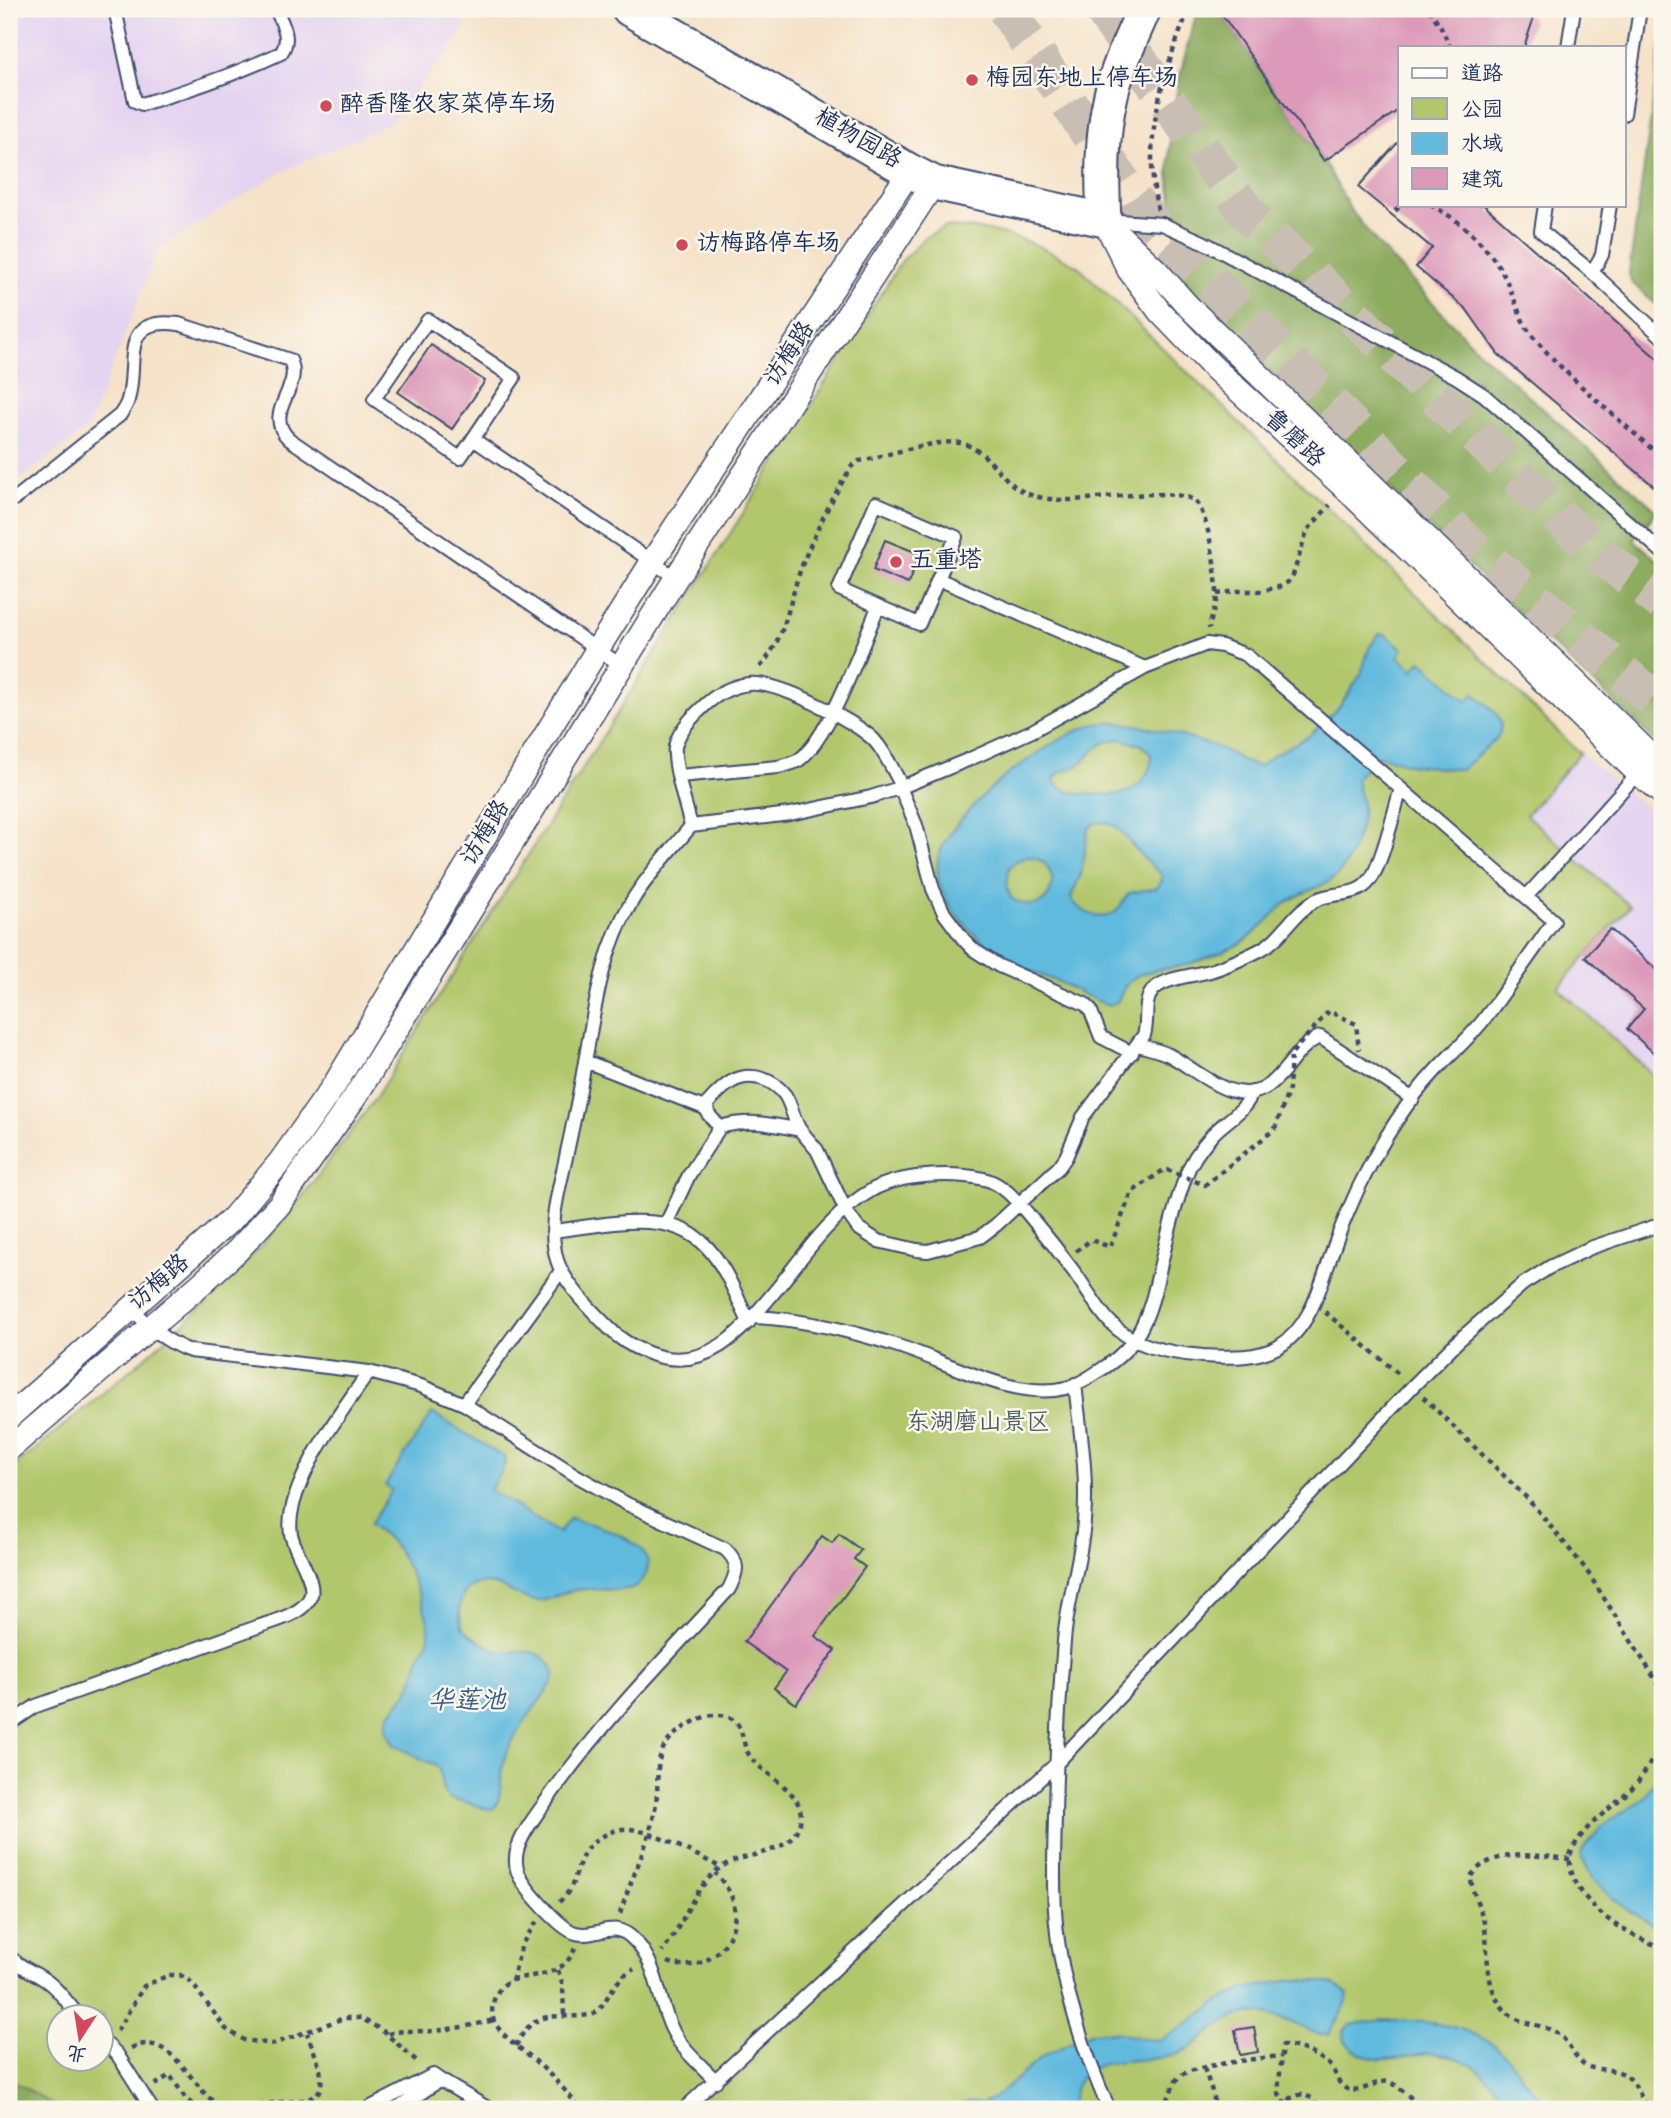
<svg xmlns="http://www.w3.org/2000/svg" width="1671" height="2118" font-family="'Gochi Hand','LXGW WenKai TC',sans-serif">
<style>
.built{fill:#e4d3f1}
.green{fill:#b2c76c;stroke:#667b65;stroke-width:2;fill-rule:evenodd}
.forest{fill:#8dac60;stroke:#546e5f;stroke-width:2}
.water{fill:#61bade;stroke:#3e749e;stroke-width:2;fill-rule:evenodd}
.building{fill:#dc99b9}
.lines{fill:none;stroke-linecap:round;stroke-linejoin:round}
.highway-tunnel{stroke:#c9beb3;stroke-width:38;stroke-dasharray:38 19;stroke-linecap:butt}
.lane-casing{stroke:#3c4a6e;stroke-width:16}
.street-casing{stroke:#3c4a6e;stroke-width:26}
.secondary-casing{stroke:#3c4a6e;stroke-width:37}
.path{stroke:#3c4a6e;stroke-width:4.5;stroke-dasharray:5 5;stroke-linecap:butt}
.lane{stroke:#fff;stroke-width:12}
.street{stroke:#fff;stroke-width:23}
.secondary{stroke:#fff;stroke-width:33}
.path-bridge{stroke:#3c4a6e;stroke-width:4.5;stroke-dasharray:5 5;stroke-linecap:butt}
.poi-dot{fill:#d1495b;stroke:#fbf7ec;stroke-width:2.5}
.labels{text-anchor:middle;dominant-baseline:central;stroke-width:5;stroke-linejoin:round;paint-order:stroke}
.poi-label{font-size:24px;fill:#1b2f5e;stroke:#fbf7ec;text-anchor:start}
.street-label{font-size:24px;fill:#1b2f5e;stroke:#fbf7ec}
.park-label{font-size:24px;fill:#485d62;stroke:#fbf7ec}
.water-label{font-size:26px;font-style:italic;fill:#305984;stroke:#fbf7ec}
</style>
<rect width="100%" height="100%" fill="#fbf7ec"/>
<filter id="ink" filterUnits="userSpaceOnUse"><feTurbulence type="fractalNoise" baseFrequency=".0143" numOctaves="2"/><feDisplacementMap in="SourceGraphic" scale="14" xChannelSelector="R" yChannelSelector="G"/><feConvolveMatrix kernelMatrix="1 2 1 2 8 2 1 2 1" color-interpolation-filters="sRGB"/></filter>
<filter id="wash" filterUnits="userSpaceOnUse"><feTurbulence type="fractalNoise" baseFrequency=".00686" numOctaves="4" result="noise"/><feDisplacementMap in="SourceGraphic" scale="28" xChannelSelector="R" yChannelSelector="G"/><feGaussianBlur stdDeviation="1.57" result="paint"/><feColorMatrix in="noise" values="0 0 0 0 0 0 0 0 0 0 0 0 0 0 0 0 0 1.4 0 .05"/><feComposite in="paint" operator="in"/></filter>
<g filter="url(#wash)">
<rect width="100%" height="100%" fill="#f5e2c8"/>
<!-- built -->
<path class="built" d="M9,9H468V13L462,34L390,123L279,173L158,249L88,428L10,487H9Z
M1580,753L1662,821V1083L1558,988L1525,814Z"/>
<!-- green -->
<path class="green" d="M945,227C999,227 1032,241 1078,266L1580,753L1526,815L1630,906L1558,988L1662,1083V2109H9V1472C84,1407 164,1346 234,1275C286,1222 330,1160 374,1100L901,262L924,238ZM60,2016H102V2058H60Z"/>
<!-- forest -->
<path class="forest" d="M1198,9H1218L1324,161L1350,209L1381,248L1476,349L1657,511L1634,540L1662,564V747L1488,584L1188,292C1178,270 1177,247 1175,223C1174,207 1170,191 1169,174C1168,118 1182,62 1198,9Z
M1662,38V310L1631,282L1629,273Z
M9,2078L59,2109H9Z"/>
<!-- water -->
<path class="water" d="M1379,634H1385L1403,649L1398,656L1413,670L1421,661L1467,701L1474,693C1488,707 1510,717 1497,738L1461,770L1412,765L1381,756L1374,758L1356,779C1357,789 1361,796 1362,805C1364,824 1349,867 1334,878C1319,889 1301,892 1286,903C1269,917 1258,934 1238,945C1219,954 1198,962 1177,967C1162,970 1143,970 1131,980C1124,985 1121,995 1117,1002L1109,1005C1092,1000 1077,991 1061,983C1045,976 1027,972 1012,962C980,943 931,901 938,859C943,835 975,803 993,787C1014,768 1069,729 1097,724C1125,718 1194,738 1221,749C1234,754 1246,766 1260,766L1273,755L1309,736L1340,706L1361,674L1369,648ZM1120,739L1142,745L1151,755C1153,773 1137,791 1120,794C1111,796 1101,794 1092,794C1079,794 1066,793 1056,784L1054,778C1060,770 1066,771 1075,767C1086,762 1092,750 1102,744C1108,741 1113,740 1120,739ZM1105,822L1117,827L1145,860L1161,874C1163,880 1161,883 1157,888L1129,893C1124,899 1121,907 1115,912C1102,923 1076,911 1071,897L1081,874L1088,829L1095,823ZM1028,857C1068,860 1055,926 1011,898L1007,887L1009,868L1016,861Z
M432,1413L504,1457L505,1464L490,1490L559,1533L570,1518C592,1524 668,1543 643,1579C632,1596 606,1588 589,1589C582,1589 574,1590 567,1592C558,1594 547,1602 537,1601C516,1600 489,1570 467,1590C460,1597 459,1605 460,1614C460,1620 461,1625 464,1629C469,1635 492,1650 500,1651C519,1654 534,1645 549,1663C552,1667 555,1672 554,1677C553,1685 545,1693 540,1700C529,1715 517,1731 508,1749C499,1765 504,1800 493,1809C482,1810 476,1805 466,1802C458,1800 451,1802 445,1794C440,1786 442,1775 438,1767L394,1745L386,1730C387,1707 400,1707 409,1690C415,1679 416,1666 421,1654C424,1647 429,1644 429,1635C431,1616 406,1561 394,1545C388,1537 379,1531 370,1524L392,1490L385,1485Z
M1662,1768V1930C1637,1917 1583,1884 1581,1853L1601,1827L1644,1798Z
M1290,1980C1310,1980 1334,1979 1348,1995L1346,2005L1328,2035H1320C1298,2026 1273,2011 1248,2014C1219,2017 1204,2044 1178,2054C1153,2063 1110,2056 1088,2071C1075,2079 1073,2096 1071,2109H961L964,2104L967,2102L981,2103L994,2098L1043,2056L1090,2033L1115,2032L1144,2039L1160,2040L1170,2035L1221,2000L1245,1989Z
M1381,2020C1427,2020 1481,2024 1512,2063C1525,2080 1537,2101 1557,2109H1513C1500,2095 1490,2076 1473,2066C1459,2057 1437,2051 1420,2054C1391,2059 1368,2067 1345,2042L1344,2031L1350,2025Z"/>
<g id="blocks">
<!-- building -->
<path class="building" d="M1218,9H1526L1533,20L1524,47H1400V109L1324,161Z
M1400,140V205H1484L1662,363V493L1498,354L1467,310L1416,267L1432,248L1358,187Z
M431,345L485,381L452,429L398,392Z
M885,540L920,554L908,584L873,570Z
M1610,929L1662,974V1060L1627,1029L1644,1009L1585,957Z
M839,1534L861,1550L854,1559L865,1567L815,1636L835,1650L796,1704L774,1688L786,1672L744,1642L822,1536L832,1543Z
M1254,2027L1258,2052L1240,2055L1235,2030Z"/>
</g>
</g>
<g filter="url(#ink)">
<use href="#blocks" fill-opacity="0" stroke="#3c4a6e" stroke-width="2"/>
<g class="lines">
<!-- highway-tunnel -->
<path class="highway-tunnel" d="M1006,9L1139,208L1466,542L1662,706
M1102,9L1247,213L1595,551L1662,602"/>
<defs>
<path id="lane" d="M115,9L135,101L142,104C190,90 236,74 281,53C292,38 282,24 276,9
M1568,47L1574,9
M1624,114L1640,9
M1545,205L1541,231L1592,272L1662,337
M1105,220L1162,224L1203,242L1456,377L1484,395L1662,552
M1592,272L1602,255L1610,205
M428,320L514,378L460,458L374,399Z
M473,439L676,578
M9,498L14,499L20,495L120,415C123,410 127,405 128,400C139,362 117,316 179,324L290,360C304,388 261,412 289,439L622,666
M876,503L956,537L919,624L839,589Z
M938,579L1145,668
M1207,644L1222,646L1246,655L1554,921C1530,955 1507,989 1482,1022C1468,1039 1451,1054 1436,1070C1404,1104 1379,1146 1358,1189C1349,1209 1340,1229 1333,1250C1321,1284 1311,1328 1278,1347C1255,1359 1228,1357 1203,1356C1169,1353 1132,1347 1108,1320C1096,1306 1086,1289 1075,1273C1060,1253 1044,1233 1028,1214C1016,1200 1002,1183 984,1179C951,1172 901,1174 872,1190C836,1210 805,1253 780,1285C745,1327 709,1376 648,1353C632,1347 620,1340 609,1328C592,1311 564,1283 557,1260C547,1226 559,1191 566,1157C572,1129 578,1102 583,1073C594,1014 600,953 632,901C648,874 671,851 691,826L790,814L871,797L899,788L970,759L1032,731L1145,668Z
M679,776L778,767C786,765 792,764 799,760C830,737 862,645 878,607
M900,787L916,825L933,889L944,913L964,940L974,950L999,966L1085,1004L1090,1009L1101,1037L1132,1053
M691,826C686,806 673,766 675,747C678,732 691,718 702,708C715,695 730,686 749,684C778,681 854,720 874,740C886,753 893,771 902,786
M1526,897L1638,773
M1138,1045C1148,1048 1159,1050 1169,1055C1196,1069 1235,1109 1268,1086C1287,1073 1298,1045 1320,1037L1413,1099
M585,1061L707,1109
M720,1127L708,1114L707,1104C723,1086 738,1071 763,1079C772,1082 779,1087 785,1095C792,1106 793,1119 800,1130
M666,1224L689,1175L720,1127C750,1119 771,1124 800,1130L817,1150L846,1211L858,1228L878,1241L917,1250L928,1251L980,1237L996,1225L1059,1167L1066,1157L1083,1117L1144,1035C1149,1020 1142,1001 1154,989C1167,977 1193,976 1210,971C1227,966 1244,958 1260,950C1282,939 1293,912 1316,900C1333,891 1357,898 1370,880C1382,865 1394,810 1401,789
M553,1231C601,1226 669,1206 707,1247C726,1267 737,1298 749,1322
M132,1309C149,1327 166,1342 190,1351L369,1372L421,1386L464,1404L577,1476L627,1504L725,1549C740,1563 738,1571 729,1589C668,1655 604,1720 552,1793C540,1810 525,1828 518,1847C514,1860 515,1871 523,1882C531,1895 562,1930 576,1933C597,1939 614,1917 635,1941C659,1965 658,2005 674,2033C683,2051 702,2066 716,2081
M753,1317C802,1319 852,1331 898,1346C946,1361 1015,1401 1066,1388C1078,1385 1089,1378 1099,1371C1117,1360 1133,1345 1142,1326C1153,1304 1157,1279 1163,1255C1169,1229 1176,1203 1185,1178C1190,1163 1202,1146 1213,1134C1225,1121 1247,1110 1252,1092
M1075,1384C1080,1430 1088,1475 1084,1521C1081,1562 1067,1601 1064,1641C1059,1699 1056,1758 1055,1816C1054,1860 1052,1904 1059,1948C1068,2004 1086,2057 1109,2109
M464,1404L561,1271
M9,1724L36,1706L257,1627C274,1621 305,1614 311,1595C315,1579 294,1551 291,1534C283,1488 343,1409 369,1372
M9,1956C20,1968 35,1972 48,1982C60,1991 69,2005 79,2016
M102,2040L117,2054L152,2109
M367,2109L433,2075L440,2080
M397,2109L440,2080L489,2109
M684,2109L1056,1764L1413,1386L1458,1341L1523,1284L1550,1267L1590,1248L1662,1224"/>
<path id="street" d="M1104,220L1129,270L1160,312L1212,366L1345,488L1638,773L1662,793
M1114,230L1157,271L1188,306L1662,766
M9,1417L233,1218L280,1162L335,1084L597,650L652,562L910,171
M9,1449L202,1283L238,1250L279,1205L355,1097L676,578L934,183"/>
<path id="secondary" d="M629,9L910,171L934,183L1104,220C1102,178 1101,137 1111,95C1118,65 1132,37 1144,9"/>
</defs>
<!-- lane casing -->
<use href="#lane" class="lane-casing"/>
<!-- street casing -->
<use href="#street" class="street-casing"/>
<!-- secondary casing -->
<use href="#secondary" class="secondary-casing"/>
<!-- path -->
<path class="path" d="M1429,9L1441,27L1450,47
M1430,205C1464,221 1496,253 1510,289C1517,305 1521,322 1533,337C1571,381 1619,419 1662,458
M1158,210C1141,140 1163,73 1189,9
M1395,211L1401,205
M1217,594L1237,591H1262L1279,587L1288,582L1293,575L1307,531L1330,505
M760,667C788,635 788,601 803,563C816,530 833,496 852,466L859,461L866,460C890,454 937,439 960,443C987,449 996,473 1017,488C1031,498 1052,500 1068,500C1096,500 1174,486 1195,501C1208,511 1217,575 1217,593C1217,604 1211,617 1209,629
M1076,1251L1091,1240L1110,1247L1129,1199
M1325,1312L1401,1376
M1423,1397L1528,1499L1585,1568L1662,1690
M1662,1745C1652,1758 1646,1773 1635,1785C1615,1807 1586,1822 1572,1850C1568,1859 1570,1868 1573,1876C1587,1911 1627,1936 1662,1947
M1570,1859C1540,1856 1492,1847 1471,1876C1471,1892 1480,1906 1484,1922C1490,1952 1482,1991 1509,2014C1523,2026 1543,2023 1558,2034C1570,2042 1573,2058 1587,2066C1599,2072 1617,2067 1628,2077C1636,2084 1639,2095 1646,2104L1662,2108
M559,1902C578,1886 574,1867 587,1849C596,1838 615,1827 630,1829C653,1831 698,1856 720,1867
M620,1914C632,1874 654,1836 657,1793C658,1778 656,1761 664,1747C671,1735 685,1726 697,1720C707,1715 721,1712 732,1719C745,1727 741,1745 750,1756C765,1778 815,1795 797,1830C784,1856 745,1852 723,1866C694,1884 683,1927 662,1952
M575,1948C559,1988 516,1966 499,1990C493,1998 490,2011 494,2021C502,2037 519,2047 532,2058C550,2074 566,2090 580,2109
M668,1962C706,1977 743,1939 733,1901C730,1890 722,1881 715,1873
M558,1970L563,1986L564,2015
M512,1981L522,1944L537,1921
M117,2031L144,1986L169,1975H180L191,1982L226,2029L244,2040L273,2044L344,2018H361L383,2031L419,2063
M388,2034C402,2029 418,2032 433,2031C454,2029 474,2025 494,2020
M516,2046C536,2003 558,2022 594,2014L599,2010L616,1984L624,1975L634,1969
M131,2048C174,2027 193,2097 226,2109
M1204,2068L1214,2097L1213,2109
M155,2085L170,2075L186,2099L198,2109
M1286,2104L1278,2092L1283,2045C1299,2046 1321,2055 1332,2068C1338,2076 1337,2085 1347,2089C1362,2095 1375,2079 1389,2082C1398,2084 1415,2103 1424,2109
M250,2109C257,2107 264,2104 272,2103C294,2099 329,2107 320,2070C317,2057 311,2045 307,2033
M1162,2109C1170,2100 1172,2082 1180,2076C1194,2065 1262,2058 1282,2056
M1234,2109L1240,2104L1251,2105L1261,2109
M1284,2109L1291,2098L1302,2094L1314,2099L1317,2109"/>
<!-- lane -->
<use href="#lane" class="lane"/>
<!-- street -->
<use href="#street" class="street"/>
<!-- secondary -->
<use href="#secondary" class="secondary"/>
<!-- path-bridge -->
<path class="path-bridge" d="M1129,1199L1132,1192L1165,1169L1205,1185L1275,1129L1289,1089L1291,1054L1329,1011L1356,1024L1359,1050"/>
</g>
</g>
<!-- markers -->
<g class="poi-dot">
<circle cx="972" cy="80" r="7"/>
<circle cx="326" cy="106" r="7"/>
<circle cx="682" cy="245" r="7"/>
<circle cx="896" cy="562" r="7"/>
</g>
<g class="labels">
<!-- poi labels -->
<g class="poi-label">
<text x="986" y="80">梅园东地上停车场</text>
<text x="340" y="106">醉香隆农家菜停车场</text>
<text x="696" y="245">访梅路停车场</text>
<text x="910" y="562">五重塔</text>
</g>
<!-- street labels -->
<g class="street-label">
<text transform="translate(857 140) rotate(30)">植物园路</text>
<text transform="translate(791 355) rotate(-57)">访梅路</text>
<text transform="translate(1293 440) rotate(43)">鲁磨路</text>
<text transform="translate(487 834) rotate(-59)">访梅路</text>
<text transform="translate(160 1284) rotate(-41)">访梅路</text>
</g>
<!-- park labels -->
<g class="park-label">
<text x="978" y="1424">东湖磨山景区</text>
</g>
<!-- water labels -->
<g class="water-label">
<text x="467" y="1703">华莲池</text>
</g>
</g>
<!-- margin -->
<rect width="1671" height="2118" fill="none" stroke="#fbf7ec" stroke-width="35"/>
<!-- legend -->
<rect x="1398" y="46" width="228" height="161" fill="#fbf7ec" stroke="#a1a7b3" stroke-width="2"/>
<rect x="1412" y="68" width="35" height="10" fill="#ffffff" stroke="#a1a7b3" stroke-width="2"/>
<text x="1461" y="80" font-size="21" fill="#1b2f5e">道路</text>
<rect x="1412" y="98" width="35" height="21" fill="#b2c76c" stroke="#a1a7b3" stroke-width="2"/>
<text x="1461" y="116" font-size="21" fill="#1b2f5e">公园</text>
<rect x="1412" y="133" width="35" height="21" fill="#61bade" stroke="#a1a7b3" stroke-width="2"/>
<text x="1461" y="150" font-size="21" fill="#1b2f5e">水域</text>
<rect x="1412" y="168" width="35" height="21" fill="#dc99b9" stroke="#a1a7b3" stroke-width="2"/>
<text x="1461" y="186" font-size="21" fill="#1b2f5e">建筑</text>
<!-- north arrow -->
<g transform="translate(80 2038) rotate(192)"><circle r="33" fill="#fbf7ec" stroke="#a1a7b3" stroke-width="2"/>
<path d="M0-5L12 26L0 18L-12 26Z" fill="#d1495b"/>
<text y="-10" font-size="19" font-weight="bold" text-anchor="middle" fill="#1b2f5e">北</text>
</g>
</svg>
